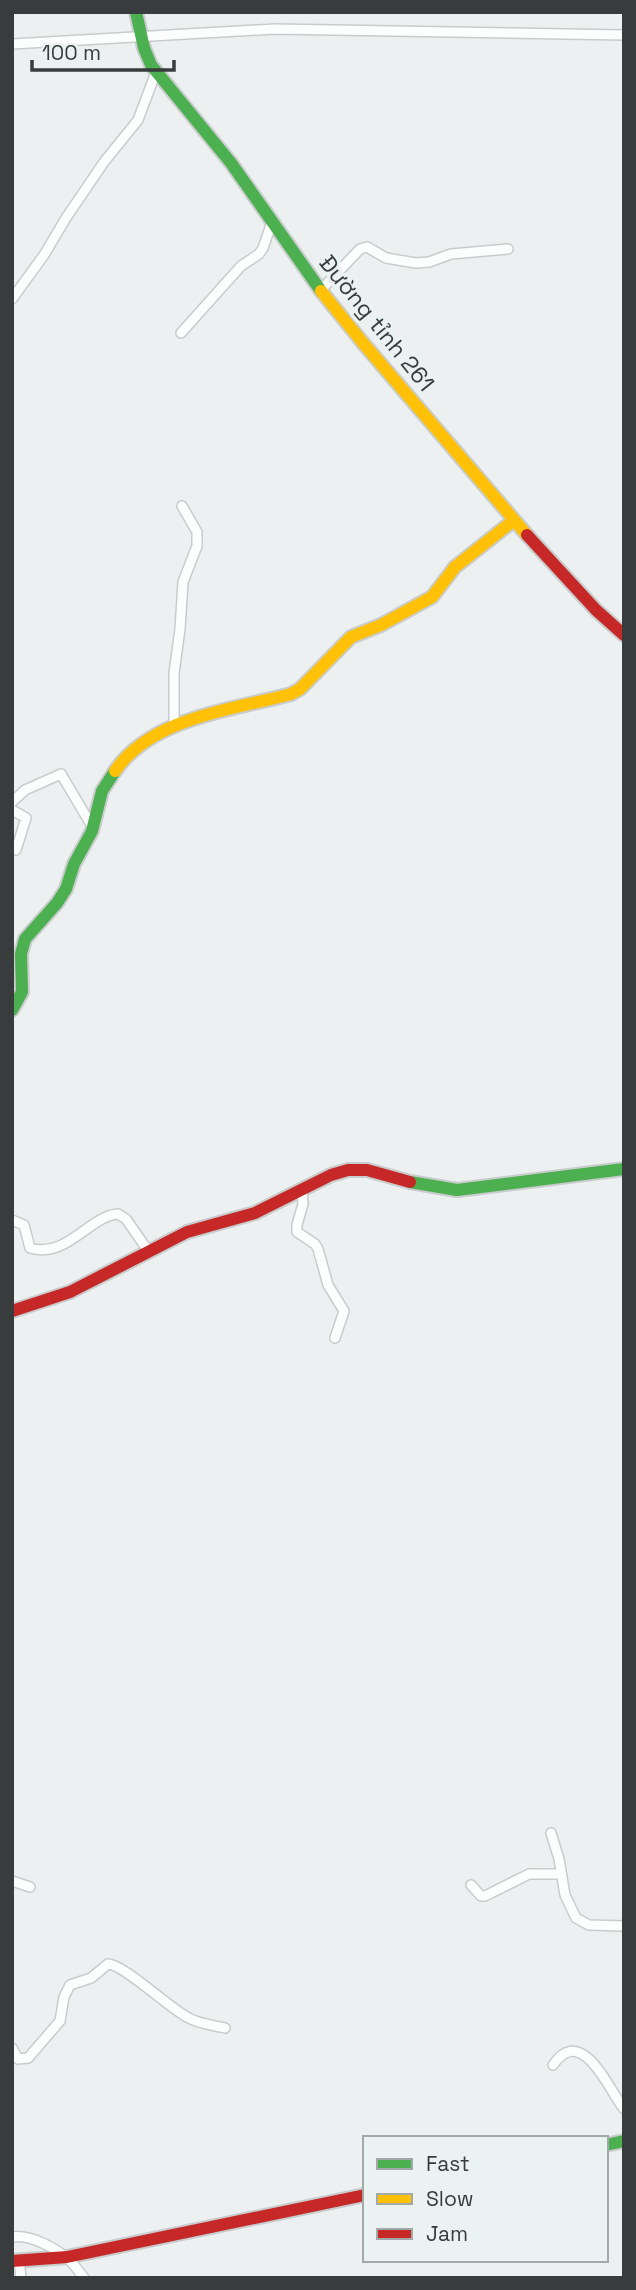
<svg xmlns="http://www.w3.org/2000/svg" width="636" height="2290" font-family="'Space Grotesk',sans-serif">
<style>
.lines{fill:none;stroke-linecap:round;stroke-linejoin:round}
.street-casing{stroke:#c9cccc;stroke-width:12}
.fast-casing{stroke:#c9cccc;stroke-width:16}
.slow-casing{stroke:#c9cccc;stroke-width:16}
.jam-casing{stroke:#c9cccc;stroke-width:16}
.street{stroke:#fcfdfd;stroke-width:9}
.fast{stroke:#4caf50;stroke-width:12}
.slow{stroke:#ffc107;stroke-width:12}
.jam{stroke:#c62828;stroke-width:12}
.labels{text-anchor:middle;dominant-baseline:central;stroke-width:7;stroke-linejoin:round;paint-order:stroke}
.street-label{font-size:23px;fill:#393c3c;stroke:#eaf2f2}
</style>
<rect width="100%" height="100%" fill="#ecf0f0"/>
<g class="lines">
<defs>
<path id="street" d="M12,44L275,29L624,35
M321,290L360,249L367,247L386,258L416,263L429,262L451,254L508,249
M12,299L44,255L66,218L104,162L138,120L156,72
M181,333L241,266L259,254L263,248L272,222
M174,726V673L180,629L183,582L197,546V532L182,506
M12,802L25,790L61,774L93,828
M12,810L26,818L16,850
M302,1190L303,1204L297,1225V1232L315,1244L318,1249L328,1285L344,1311L335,1338
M12,1220L24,1225L30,1248C67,1259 89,1216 118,1214L126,1219L149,1252
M551,1833L559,1859L565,1895L576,1918L589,1925L624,1926
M12,1881L30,1887
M471,1885L481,1896H485L529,1874H561
M12,2048L18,2059L28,2058L60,2021L64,1997L70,1985L91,1978L108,1964C123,1964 168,2007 187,2017C198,2024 213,2025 225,2028
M553,2065C582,2022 610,2092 624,2109
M12,2237C30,2234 56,2248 69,2260C75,2265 79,2272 84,2278
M19,2260L21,2278"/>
<path id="fast" d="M136,12L144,48L151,65L231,163L321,291
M12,1010L22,992L21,954L25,939L57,903L66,889L74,864L92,831L102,791L115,771
M410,1182L457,1190L624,1169
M606,2145L624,2141"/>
<path id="slow" d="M321,291L363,343L527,535
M115,771C152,717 233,710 291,694L300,689L351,637L381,625L432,597L455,567L513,521"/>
<path id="jam" d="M527,535L596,610L624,635
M12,1311L70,1292L187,1232L255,1213L331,1175L348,1170H367L410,1182
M12,2261L67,2257L365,2195"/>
</defs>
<!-- street casing -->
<use href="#street" class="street-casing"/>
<!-- fast casing -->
<use href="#fast" class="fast-casing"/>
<!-- slow casing -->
<use href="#slow" class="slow-casing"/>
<!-- jam casing -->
<use href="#jam" class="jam-casing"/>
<!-- street -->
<use href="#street" class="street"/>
<!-- fast -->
<use href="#fast" class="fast"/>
<!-- slow -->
<use href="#slow" class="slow"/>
<!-- jam -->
<use href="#jam" class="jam"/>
</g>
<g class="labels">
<!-- street labels -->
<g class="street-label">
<text transform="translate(377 323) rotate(51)">Đường tỉnh 261</text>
</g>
</g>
<!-- border -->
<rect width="636" height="2290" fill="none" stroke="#393c3c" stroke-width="28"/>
<!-- legend -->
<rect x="363" y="2136" width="245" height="126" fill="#eaf2f2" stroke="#a3a9a9" stroke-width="2"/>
<rect x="377" y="2159" width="35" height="10" fill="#4caf50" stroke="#a3a9a9" stroke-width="2"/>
<text x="426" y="2171" font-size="21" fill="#393c3c">Fast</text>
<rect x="377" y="2194" width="35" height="10" fill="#ffc107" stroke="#a3a9a9" stroke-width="2"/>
<text x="426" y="2206" font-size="21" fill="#393c3c">Slow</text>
<rect x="377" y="2229" width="35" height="10" fill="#c62828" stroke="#a3a9a9" stroke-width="2"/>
<text x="426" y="2241" font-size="21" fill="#393c3c">Jam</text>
<!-- scale -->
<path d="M32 60v10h142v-10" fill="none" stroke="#393c3c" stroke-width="3.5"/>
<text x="42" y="60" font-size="21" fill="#393c3c" stroke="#eaf2f2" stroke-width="5" paint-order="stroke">100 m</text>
</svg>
